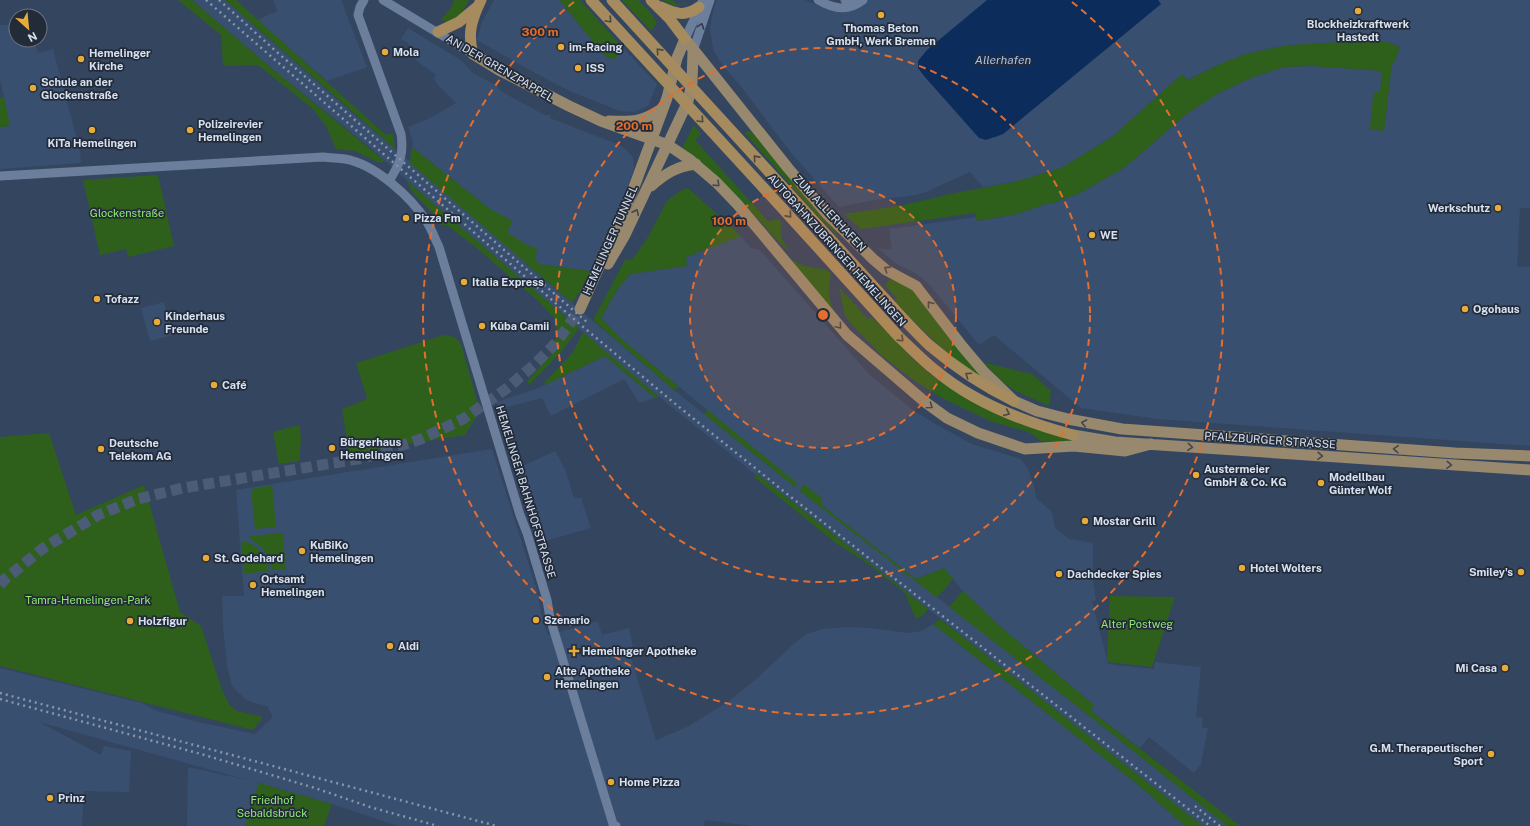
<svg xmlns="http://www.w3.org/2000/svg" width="1530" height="826" font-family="'Public Sans',sans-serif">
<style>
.built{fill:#394f6f}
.green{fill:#2e601c}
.water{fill:#0c2c5b}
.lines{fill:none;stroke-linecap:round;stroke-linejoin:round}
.primary-tunnel{stroke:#4c5c76;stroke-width:11;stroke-dasharray:11 5.5;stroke-linecap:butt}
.tertiary{stroke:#6b7e9c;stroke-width:9}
.primary{stroke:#97886e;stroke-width:11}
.trunk{stroke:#a68b5e;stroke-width:11}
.rail{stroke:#8896ac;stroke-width:2.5;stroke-dasharray:2 4;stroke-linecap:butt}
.oneway{stroke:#4a4843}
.oneway2{stroke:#313c4c}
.oneway3{stroke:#464748}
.ring{fill:none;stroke:#e56d2e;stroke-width:2;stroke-dasharray:7 5}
.poi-dot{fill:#e9ab38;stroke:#232b38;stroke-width:1.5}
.labels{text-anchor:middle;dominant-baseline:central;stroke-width:3.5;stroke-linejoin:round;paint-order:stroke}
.poi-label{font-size:11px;font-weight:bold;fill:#d6e1f2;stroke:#232b38;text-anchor:start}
.street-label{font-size:11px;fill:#d6e1f2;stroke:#232b38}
.park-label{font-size:11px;fill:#8fec70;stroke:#232b38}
.water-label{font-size:12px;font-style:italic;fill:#a2c1ef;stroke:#232b38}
.centre{fill:#e56d2e;stroke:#232b38;stroke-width:2}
.ring-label{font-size:12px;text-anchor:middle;font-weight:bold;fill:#e56d2e;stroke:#232b38;stroke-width:3.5;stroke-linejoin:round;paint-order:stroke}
</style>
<rect width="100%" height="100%" fill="#344560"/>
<!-- built -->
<path class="built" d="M192,0H225L357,117L431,179L507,231L512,221L490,209L412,147L413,142L408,127L428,119L456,103L437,84L434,78L436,75L416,60L408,43L401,39L408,28L462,61L474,74L496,85L501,91L537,111L545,115H551L550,118L622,146L633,157L634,168L626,193L611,229L590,271L524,262L674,390L795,487L797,484L620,338L601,318L617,290L630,274L687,266L686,257L741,236L751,248L760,250L870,375L914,411L937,425L972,444L1021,459L1027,467L1034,485L1036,498L1052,512L1055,528L1069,539L1093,543V581L1096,600L1092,601L1108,664L1154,669L1155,662L1201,667L1196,717L1203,718L1202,728H1208L1201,764L1194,773L1149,737L1140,748L1091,711L1094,705L1002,628L967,596L944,568L916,579L823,506L821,498L804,485L800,491L1043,679L1228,826H1203L852,549L757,474L756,475L641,382L456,224L367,145L270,67Z
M273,0H341L367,67L327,81L257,20L277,11Z
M494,0H559L605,56L614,59L623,48L657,84L648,106L635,112L620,111L572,92L533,72L477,40L482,22Z
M717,0H805L823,8L825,0L848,7L856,0H987L994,138L1003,134L1161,4L1158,0H1530V208H1520L1517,266L1530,267V446L1158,419L1081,408L994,335L979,345L929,284L917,274L895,263L878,248L892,250L889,229L977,217L978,221L1003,217L1017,214L1046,204H1050L1080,193L1122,169L1136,158L1184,116L1217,94L1251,78L1283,67L1311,66L1382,71L1380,93L1384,131L1392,63L1395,61L1400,47L1384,41L1292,45L1258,51L1218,65L1187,80L1182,74L1112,137L1061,168L1014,182L983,187L970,172L926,192L916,195L875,200L839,207L792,154L739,84L722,65L714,51L712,43L710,28L714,7Z
M0,25H16V40H34L38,53L53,49L80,151L81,163L0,169V127L10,126L0,79Z
M164,302L173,335L150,341L141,308Z
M605,356L655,398L639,403L624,379L551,416L542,398L499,409L496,402L536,389Z
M492,449L537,590L542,617L548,635L598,621L602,635L629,628L633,647L628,648L656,740L687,727L728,702L755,680L797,641L807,634L823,629L846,627L869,628L908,633L922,631L933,624L1137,784L1185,826H752L705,820L704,826H398L332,804L259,783L245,826H187L188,767L247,780L39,722L101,755L104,746L131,751L129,792L84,791L82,826H0V668L142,703L157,711L198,722L255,734L273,717L267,706L251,702L244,698L232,686L227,666L223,625L222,596H244L236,490Z
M555,451L565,469L574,498H581L591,528L538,543L516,469Z"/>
<!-- green -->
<path class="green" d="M178,0H192L270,67L386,162H377L355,151L336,149L326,126L313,109L258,65L223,66L221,35Z
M225,0H236L386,135L393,133L395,149Z
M454,0H469L460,16L447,23L441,19L451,8Z
M559,0H580L623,48L614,60L605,56Z
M622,0H638L651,13L657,23L651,31Z
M663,0H672L678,5L688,2C678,8 673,7 663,0Z
M1384,41L1400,47L1395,61L1392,63L1384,131L1370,129L1373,96L1376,92H1380L1382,71L1311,66L1283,67L1251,78L1217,94L1184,116L1136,158L1122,169L1080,193L1050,204H1046L1017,214L977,221L975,213L861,229L844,214L904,205L950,194L1014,182L1061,168L1112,137L1182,74L1188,80C1210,69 1234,56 1259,51C1299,41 1343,43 1384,41Z
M4,97L10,126L0,127V98Z
M694,125L701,134L695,140L768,221L779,219L782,224C778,235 783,243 790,251C778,244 768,229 758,219C734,193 711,168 682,148Z
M751,131L836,231L839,240L835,233L814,212L744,132Z
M412,147L490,209L513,221L507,232L527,245L538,249L535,257L538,264L590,271L581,290L572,303L411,164L410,162Z
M158,175L174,246L128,257L126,249L100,255L83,180Z
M407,181L579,328L562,351L533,381L528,385V380L558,347L553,340L559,338L554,317L537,300L478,249L447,225H442C438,220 434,215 430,210C422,201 410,193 407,181Z
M688,188L741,236L686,257L687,266L630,274L617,290L601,318L620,338L679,387L674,390L593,320L625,260H632L648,237L667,201L680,191Z
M789,259L805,266L827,270L831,275C827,289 829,301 835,314Z
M890,279L900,282L913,290L981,377C964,365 948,354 934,341C920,329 907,314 895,301L897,299L885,285Z
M839,287L868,319L872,317L914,360L934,377L954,390L1077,439L1076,443L1041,441L1029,432L993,422L971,412L944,399L918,383L882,356L852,325L845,316Z
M583,332L659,397L655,398L605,356L545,385L544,383L573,352Z
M444,335L455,337L461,344L480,411L465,435L349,454L342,409L367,399L356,363Z
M986,363L1032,374L1051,391L1049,406L1014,390L1000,380L985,364Z
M707,410L710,412L798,484L795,487L704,414Z
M299,425C303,440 299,447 300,461L279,464L273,432Z
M49,433L76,515L144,485L180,612L201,626L222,690L230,706L237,711L263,717L253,730L0,666V437Z
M757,474L928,609L924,614L916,619L905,593L864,561L837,544L754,477Z
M804,484L821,498L823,506L916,579L944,568L953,579L937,598L800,491Z
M272,485L276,527L255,529L251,489Z
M283,533L286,570H273C269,564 269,556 263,549C259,544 251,542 249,536Z
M241,541C257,543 267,555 269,571L244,574Z
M963,591L1002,628L1094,705L1091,711L1240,826L1226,825L1087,714L949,607Z
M1110,596L1175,597L1152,667L1107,662Z
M940,619L1203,826H1185L1137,784L933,624Z
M259,783L332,804L324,826H245Z"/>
<!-- water -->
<path class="water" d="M987,0H1158L1161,4L1003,134L986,140L979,138L924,76L918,68V61L927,50Z"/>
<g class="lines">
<!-- primary-tunnel -->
<path class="primary-tunnel" d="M0,585L4,580L42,549L98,515L138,499L183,488L364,458L421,439L463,419L506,389L534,365L556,343L580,309"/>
<!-- tertiary -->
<path class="tertiary" d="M364,0L360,7L358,15L401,134C404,154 400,164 389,181
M383,0L473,54
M818,0C833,9 848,12 863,0
M845,0H855
M685,39L703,0
M693,51L710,0
M0,176L323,157C331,158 338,158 345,159C375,164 411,197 427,222C432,230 435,239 439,247L520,515L527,533L547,600L550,618L613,824L616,826"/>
<!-- primary -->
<path class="primary" d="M685,39L788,168L827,214L873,259L886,270L916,286L962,346L984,372L1014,401L1037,411L1068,419L1122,429L1455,453L1530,456
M473,54L499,70L569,106L601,121L668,145L689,159L717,183L738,205L847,335L925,402L947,418L978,433L1025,449L1074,446L1125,451L1151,444
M609,121C634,122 642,122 663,108
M651,186C665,174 677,166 696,164
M608,264L625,235L688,101L692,83L693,51
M580,309L630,198L667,98L677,58L685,39
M1073,435L1115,442L1530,470"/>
<!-- trunk -->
<path class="trunk" d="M591,0L783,209L899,337C911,348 922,360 935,370C974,403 1024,422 1073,435
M612,0L886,300C900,315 914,331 929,345C955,367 983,386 1014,401
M651,0L669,18L685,39
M661,7C676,14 685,17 699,7
M438,32L459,22L477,7
M473,54C467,33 472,19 481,0"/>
<!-- rail -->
<path class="rail" d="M206,0L582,326L673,402L791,497L1210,826
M219,0L278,53L588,323
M0,693L497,826
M0,699L201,754L315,788L370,807L438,826
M1195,806L1220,826"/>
</g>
<!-- one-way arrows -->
<defs><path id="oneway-chevron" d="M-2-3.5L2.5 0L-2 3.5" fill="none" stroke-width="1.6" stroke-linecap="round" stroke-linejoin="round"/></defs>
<g class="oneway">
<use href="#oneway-chevron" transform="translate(609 20) rotate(47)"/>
<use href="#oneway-chevron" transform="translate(659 51) rotate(-132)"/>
<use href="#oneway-chevron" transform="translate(701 120) rotate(47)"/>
<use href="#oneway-chevron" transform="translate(756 158) rotate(-132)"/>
<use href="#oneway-chevron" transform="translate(789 215) rotate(48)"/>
<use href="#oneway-chevron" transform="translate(901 339) rotate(44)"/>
<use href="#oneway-chevron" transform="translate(968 375) rotate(-146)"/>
<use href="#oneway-chevron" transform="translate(1007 413) rotate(24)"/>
</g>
<use class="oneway2" href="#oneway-chevron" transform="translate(701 26) rotate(-72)"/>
<g class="oneway3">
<use href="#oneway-chevron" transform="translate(717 184) rotate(44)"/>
<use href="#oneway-chevron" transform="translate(636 212) rotate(-64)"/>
<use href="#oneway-chevron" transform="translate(887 269) rotate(-147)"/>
<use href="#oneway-chevron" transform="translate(930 304) rotate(-128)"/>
<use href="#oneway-chevron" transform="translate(839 326) rotate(50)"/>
<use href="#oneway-chevron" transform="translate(930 406) rotate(35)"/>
<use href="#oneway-chevron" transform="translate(1084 423) rotate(-169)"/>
<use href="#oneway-chevron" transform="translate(1190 447) rotate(5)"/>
<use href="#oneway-chevron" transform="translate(1396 449) rotate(-176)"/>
<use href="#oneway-chevron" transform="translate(1320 456) rotate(4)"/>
<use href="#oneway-chevron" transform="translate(1449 465) rotate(4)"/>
</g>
<!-- distance rings -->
<circle cx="823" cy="315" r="133" fill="#e56d2e" fill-opacity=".12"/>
<g class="ring">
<circle cx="823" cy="315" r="133"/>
<circle cx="823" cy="315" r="267"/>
<path d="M1072 2A400 400 0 1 1 574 2"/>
</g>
<!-- markers -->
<g class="poi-dot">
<circle cx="1358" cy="11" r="4"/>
<circle cx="881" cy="15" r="4"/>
<circle cx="561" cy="47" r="4"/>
<circle cx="385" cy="52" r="4"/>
<circle cx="81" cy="59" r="4"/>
<circle cx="578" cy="68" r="4"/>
<circle cx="33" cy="88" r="4"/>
<circle cx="92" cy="130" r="4"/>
<circle cx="190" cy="130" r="4"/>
<circle cx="1498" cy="208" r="4"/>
<circle cx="406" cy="218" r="4"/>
<circle cx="1092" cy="235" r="4"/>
<circle cx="464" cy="282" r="4"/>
<circle cx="97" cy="299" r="4"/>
<circle cx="1465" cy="309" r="4"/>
<circle cx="157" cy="322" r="4"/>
<circle cx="482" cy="326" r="4"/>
<circle cx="214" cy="385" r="4"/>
<circle cx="332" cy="448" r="4"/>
<circle cx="101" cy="449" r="4"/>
<circle cx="1196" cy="475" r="4"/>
<circle cx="1321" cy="483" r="4"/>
<circle cx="1085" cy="521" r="4"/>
<circle cx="302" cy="551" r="4"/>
<circle cx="206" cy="558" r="4"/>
<circle cx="1242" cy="568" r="4"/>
<circle cx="1521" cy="572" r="4"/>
<circle cx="1059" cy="574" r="4"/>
<circle cx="253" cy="585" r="4"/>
<circle cx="536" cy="620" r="4"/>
<circle cx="130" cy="621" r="4"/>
<circle cx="390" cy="646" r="4"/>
<path d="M572 645h4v4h4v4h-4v4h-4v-4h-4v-4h4z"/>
<circle cx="1505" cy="668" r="4"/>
<circle cx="547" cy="677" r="4"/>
<circle cx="1491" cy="754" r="4"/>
<circle cx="611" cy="782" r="4"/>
<circle cx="50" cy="798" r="4"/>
</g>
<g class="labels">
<!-- poi labels -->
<g class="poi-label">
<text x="1358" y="24" text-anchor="middle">Blockheizkraftwerk<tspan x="1358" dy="13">Hastedt</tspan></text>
<text x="881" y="28" text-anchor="middle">Thomas Beton<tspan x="881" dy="13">GmbH, Werk Bremen</tspan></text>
<text x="569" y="47">im-Racing</text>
<text x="393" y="52">Mola</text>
<text x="89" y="53">Hemelinger<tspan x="89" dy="13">Kirche</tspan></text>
<text x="586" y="68">ISS</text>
<text x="41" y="82">Schule an der<tspan x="41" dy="13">Glockenstraße</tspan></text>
<text x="198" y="124">Polizeirevier<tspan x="198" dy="13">Hemelingen</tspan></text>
<text x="92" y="143" text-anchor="middle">KiTa Hemelingen</text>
<text x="1490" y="208" text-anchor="end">Werkschutz</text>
<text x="414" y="218">Pizza Fm</text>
<text x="1100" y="235">WE</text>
<text x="472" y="282">Italia Express</text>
<text x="105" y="299">Tofazz</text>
<text x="1473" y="309">Ogohaus</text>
<text x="165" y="316">Kinderhaus<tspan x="165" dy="13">Freunde</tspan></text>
<text x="490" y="326">Kûba Camii</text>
<text x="222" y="385">Café</text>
<text x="340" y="442">Bürgerhaus<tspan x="340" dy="13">Hemelingen</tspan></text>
<text x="109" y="443">Deutsche<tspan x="109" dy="13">Telekom AG</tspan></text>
<text x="1204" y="469">Austermeier<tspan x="1204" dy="13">GmbH &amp; Co. KG</tspan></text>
<text x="1329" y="477">Modellbau<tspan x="1329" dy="13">Günter Wolf</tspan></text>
<text x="1093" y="521">Mostar Grill</text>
<text x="310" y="545">KuBiKo<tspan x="310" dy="13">Hemelingen</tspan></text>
<text x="214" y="558">St. Godehard</text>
<text x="1250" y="568">Hotel Wolters</text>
<text x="1513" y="572" text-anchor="end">Smiley's</text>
<text x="1067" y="574">Dachdecker Spies</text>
<text x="261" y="579">Ortsamt<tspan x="261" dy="13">Hemelingen</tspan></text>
<text x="544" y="620">Szenario</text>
<text x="138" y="621">Holzfigur</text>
<text x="398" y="646">Aldi</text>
<text x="582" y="651">Hemelinger Apotheke</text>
<text x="1497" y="668" text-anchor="end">Mi Casa</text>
<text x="555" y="671">Alte Apotheke<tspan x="555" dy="13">Hemelingen</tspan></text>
<text x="1483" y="748" text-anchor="end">G.M. Therapeutischer<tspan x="1483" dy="13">Sport</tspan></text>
<text x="619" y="782">Home Pizza</text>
<text x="58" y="798">Prinz</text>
</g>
<!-- street labels -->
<g class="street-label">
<text transform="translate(500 68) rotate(30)">AN DER GRENZPAPPEL</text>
<text transform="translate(830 213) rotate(47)">ZUM ALLERHAFEN</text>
<text transform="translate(610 240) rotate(-66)">HEMELINGER TUNNEL</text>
<text transform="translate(837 250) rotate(48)">AUTOBAHNZUBRINGER HEMELINGEN</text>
<text transform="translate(1270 440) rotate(4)">PFALZBURGER STRASSE</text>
<text transform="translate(526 492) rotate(73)">HEMELINGER BAHNHOFSTRASSE</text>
</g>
<!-- park labels -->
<g class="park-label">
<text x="127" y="213">Glockenstraße</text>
<text x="88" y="600">Tamra-Hemelingen-Park</text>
<text x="1137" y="624">Alter Postweg</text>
<text x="272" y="800">Friedhof<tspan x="272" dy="13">Sebaldsbrück</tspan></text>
</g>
<!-- water labels -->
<g class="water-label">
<text x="1003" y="60">Allerhafen</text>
</g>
</g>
<circle cx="823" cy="315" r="6" class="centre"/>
<g class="ring-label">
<text x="540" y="36">300 m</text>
<text x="634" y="130">200 m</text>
<text x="729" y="225">100 m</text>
</g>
<!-- north arrow -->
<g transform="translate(28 28) rotate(153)"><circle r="19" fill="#232b38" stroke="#6b7482"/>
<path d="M0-3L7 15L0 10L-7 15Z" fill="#e9ab38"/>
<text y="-6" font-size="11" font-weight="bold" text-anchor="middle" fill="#d6e1f2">N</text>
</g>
</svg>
